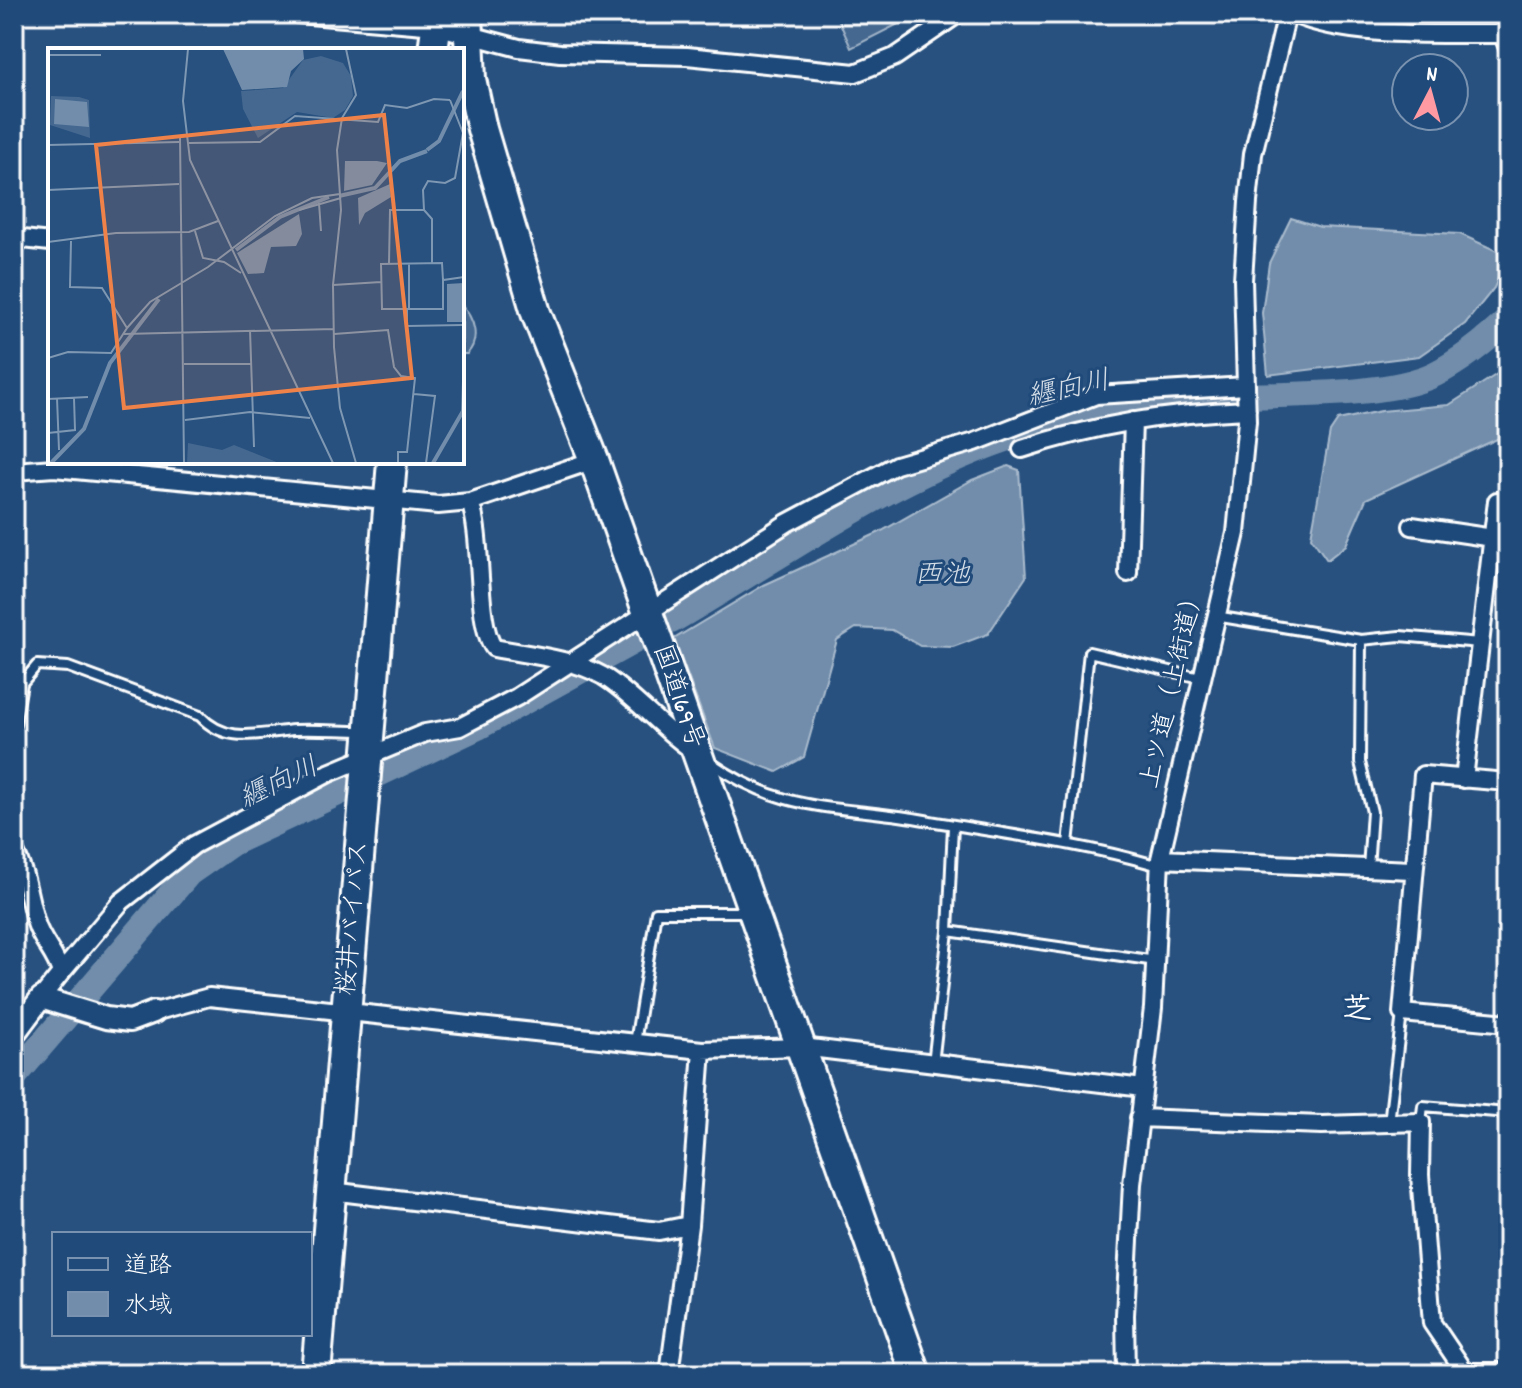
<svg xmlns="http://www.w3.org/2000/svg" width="1522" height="1388" font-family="Dekko,'Klee One',sans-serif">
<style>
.green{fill:#446890;stroke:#a2b4c8;stroke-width:2}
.water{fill:#718dab;stroke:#aabbcd;stroke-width:2}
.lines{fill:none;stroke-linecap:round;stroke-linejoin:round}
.river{stroke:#718dab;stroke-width:26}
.service-casing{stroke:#fff;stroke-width:14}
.minor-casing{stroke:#fff;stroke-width:22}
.tertiary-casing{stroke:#fff;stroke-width:26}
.trunk-casing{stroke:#fff;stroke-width:34}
.service{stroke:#1f4a7a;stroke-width:8}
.minor{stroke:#1f4a7a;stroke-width:16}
.tertiary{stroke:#1f4a7a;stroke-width:20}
.trunk{stroke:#1f4a7a;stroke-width:28}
.labels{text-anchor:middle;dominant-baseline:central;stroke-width:6;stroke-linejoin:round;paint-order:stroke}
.street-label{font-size:26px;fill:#fff;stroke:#1f4a7a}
.water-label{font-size:28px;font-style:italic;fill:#d4dde6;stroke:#1f4a7a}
.quarter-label{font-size:30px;font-weight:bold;fill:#fff;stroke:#1f4a7a}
.inset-river{fill:none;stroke:#718dab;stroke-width:4}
.inset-road{fill:none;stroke:#7e97b2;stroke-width:2}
.view{fill:#ee8249;fill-opacity:0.15;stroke:#ee8249;stroke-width:4}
.inset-edge{fill:none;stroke:#fff;stroke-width:4}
</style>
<rect width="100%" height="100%" fill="#28517f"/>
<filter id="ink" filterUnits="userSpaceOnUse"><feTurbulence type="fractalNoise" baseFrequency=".0125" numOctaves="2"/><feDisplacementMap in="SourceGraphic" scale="16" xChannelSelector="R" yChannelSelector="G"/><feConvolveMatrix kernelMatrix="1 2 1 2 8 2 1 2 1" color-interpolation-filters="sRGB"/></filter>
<g filter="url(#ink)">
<!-- green -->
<path class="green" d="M836,14H918L851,48Z
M462,305C474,319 481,339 467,354H462Z"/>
<!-- water -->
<path class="water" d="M1291,218L1320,227L1460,234L1508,256L1494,288L1465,324L1419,356L1268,375L1262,313L1269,263Z
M1508,367V434L1366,499L1346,545L1327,560L1311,537L1330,432L1338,420L1381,411L1449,405Z
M1008,466L1019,470L1026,577L988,634L953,647L920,646L892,630L856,628L837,640L804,757L777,772L715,748L674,639L764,585L880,532L972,480Z"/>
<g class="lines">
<!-- river -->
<path class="river" d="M671,621C789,553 902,468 1034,430C1084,415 1137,404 1188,399C1253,392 1380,401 1435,374C1461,361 1487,340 1508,320
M14,1077L189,873L232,843L478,727L641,637"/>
<defs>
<path id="service" d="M1498,34L1508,58
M1215,616L1361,640L1400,636L1480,643
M1361,640L1360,762L1372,812L1368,868
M14,731L22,683L37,665L68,667L200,716C227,745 259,733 294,730C317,729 341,731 363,731
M710,762C784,814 835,805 919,819C996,833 1076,842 1152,864L1159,859
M1068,844L1089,652L1200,678
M948,931L1156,961
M635,1043L656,912H748
M933,1064L948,931L953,826
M1421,1122L1423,1106L1508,1113
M1389,1123L1402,1013"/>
<path id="minor" d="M298,14L436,26L519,48L560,53L687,56L855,73L895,57L958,14
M1293,14C1346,37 1429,34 1486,34H1498L1508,27
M14,238L50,242
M1022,449C1096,424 1169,413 1247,410
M14,471L54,468L438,505L470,502L594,460
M470,502C484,539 475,623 494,648C529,655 571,658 603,676C633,694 663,731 695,752
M1412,526L1493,538
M1128,573L1133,421
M1464,779L1497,501L1508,502
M1508,782L1423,775L1402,1013L1508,1023
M14,850C27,875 28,897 36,923C41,941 56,954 61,973L41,998
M1160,859L1412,870
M61,973L121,902L194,845L329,773L425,733L460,727L517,697L787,523L896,465L975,442L1096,395L1246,386
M154,1012L209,997L702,1050L802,1047L1143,1088
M1139,1118L1322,1125L1421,1122L1420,1175L1432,1323L1465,1372H1508
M331,1191L659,1231L689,1225
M669,1374L689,1225L702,1050
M1126,1374L1125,1315L1132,1184L1153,1008L1160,859L1236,533L1247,421L1243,280L1248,202L1253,154L1287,14"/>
<path id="tertiary" d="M14,1034L41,998L106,1018L130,1021L154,1012"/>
<path id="trunk" d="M468,14L471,79L482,129L536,313L594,460L916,1374
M433,50L438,14
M316,1374L392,462"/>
</defs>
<!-- service casing -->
<use href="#service" class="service-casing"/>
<!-- minor casing -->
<use href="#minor" class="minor-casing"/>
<!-- tertiary casing -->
<use href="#tertiary" class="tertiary-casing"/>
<!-- trunk casing -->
<use href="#trunk" class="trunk-casing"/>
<!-- service -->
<use href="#service" class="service"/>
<!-- minor -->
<use href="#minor" class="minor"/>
<!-- tertiary -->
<use href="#tertiary" class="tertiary"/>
<!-- trunk -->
<use href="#trunk" class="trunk"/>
</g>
</g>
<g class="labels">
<!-- street labels -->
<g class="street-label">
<text transform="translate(1174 687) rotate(-77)">上ツ道（上街道）</text>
<text transform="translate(677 697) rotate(71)">国道169号</text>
<text transform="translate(354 918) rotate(-85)">桜井バイパス</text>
</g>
<!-- water labels -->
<g class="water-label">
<text transform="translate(1069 391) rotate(-12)">纒向川</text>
<text x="942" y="577">西池</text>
<text transform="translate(280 785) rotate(-25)">纒向川</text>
</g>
<!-- quarter labels -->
<g class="quarter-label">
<text x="1357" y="1012">芝</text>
</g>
</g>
<!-- overview -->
<g transform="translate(48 48)">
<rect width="416" height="416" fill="#28517f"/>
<path d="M273,8L295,15L303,28L305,48L297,62L285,70L249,64L210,90L195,61L193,43L235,40L255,12ZM31,49L41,52L42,90L2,77L3,48ZM140,395L174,402L186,397L231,415H139Z" fill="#446890"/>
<path d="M175,1H255L256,11L243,23L239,39L194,42ZM7,51L39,54L41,79L6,76ZM297,113H329L339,115L324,137L296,143ZM342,136L343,149L317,165L311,177L310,150ZM251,166L254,186L248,198L223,199L216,225L200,226L189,205ZM416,235V274H399V236Z" fill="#718dab"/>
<path class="inset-river" d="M379,102L391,93L415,43M291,148L327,140L352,113L379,103M188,202L232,169L281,149M3,415L36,381L62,315L111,251M385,415L415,363L416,333"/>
<path class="inset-road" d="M140,1L135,53L142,112L285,415M298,1L308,47L294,70L289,102L293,162L285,237L286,299L292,360L308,415M0,7H53M132,89L136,415M141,95L212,94L247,68L330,74L337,57L359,60L386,51L402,52M0,97L131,94M0,142L131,136M271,155L273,183M251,162L293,150M147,183L155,210L176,214L193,225M0,194L68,185L141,184L170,173M384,215V171L376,162L375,142L380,133L397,135L407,130L415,85L402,52M341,216L342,162H376M361,216V261M395,232V261H334L333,216L394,215L395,232L416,229M285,237L333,234M359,261V278L416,277M79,280L102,254L160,219L227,168L264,150L292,146M202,282L206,399M76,286L286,281M286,286L340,282L346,319L353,328L367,330L359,404H350V415M0,310L20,304L63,305L79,280L54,240L22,239L23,193M136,316H203M366,346L387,348L378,415M9,350L11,402M0,351L40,349M137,372L202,364L262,370M0,385L27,382L26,350"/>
<path class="view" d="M336,67L364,330L76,360L48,97Z"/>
<rect width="416" height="416" class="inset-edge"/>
</g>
<!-- margin -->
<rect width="1522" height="1388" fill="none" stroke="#1f4a7a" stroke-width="48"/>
<rect x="24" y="24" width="1474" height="1340" fill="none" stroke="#fff" stroke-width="3" filter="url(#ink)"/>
<!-- legend -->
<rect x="52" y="1232" width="260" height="104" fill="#1f4a7a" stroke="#7992af" stroke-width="2"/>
<rect x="68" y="1258" width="40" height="12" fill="#1f4a7a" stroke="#7992af" stroke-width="2"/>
<text x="124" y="1272" font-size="24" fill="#ffffff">道路</text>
<rect x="68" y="1292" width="40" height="24" fill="#718dab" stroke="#7992af" stroke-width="2"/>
<text x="124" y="1312" font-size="24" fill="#ffffff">水域</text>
<!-- north arrow -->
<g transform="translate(1430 92) rotate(6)"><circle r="38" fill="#1f4a7a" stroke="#7992af" stroke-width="2"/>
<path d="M0-6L14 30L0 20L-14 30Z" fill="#ff9aa2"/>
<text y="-12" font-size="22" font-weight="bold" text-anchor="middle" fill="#ffffff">N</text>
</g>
</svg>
